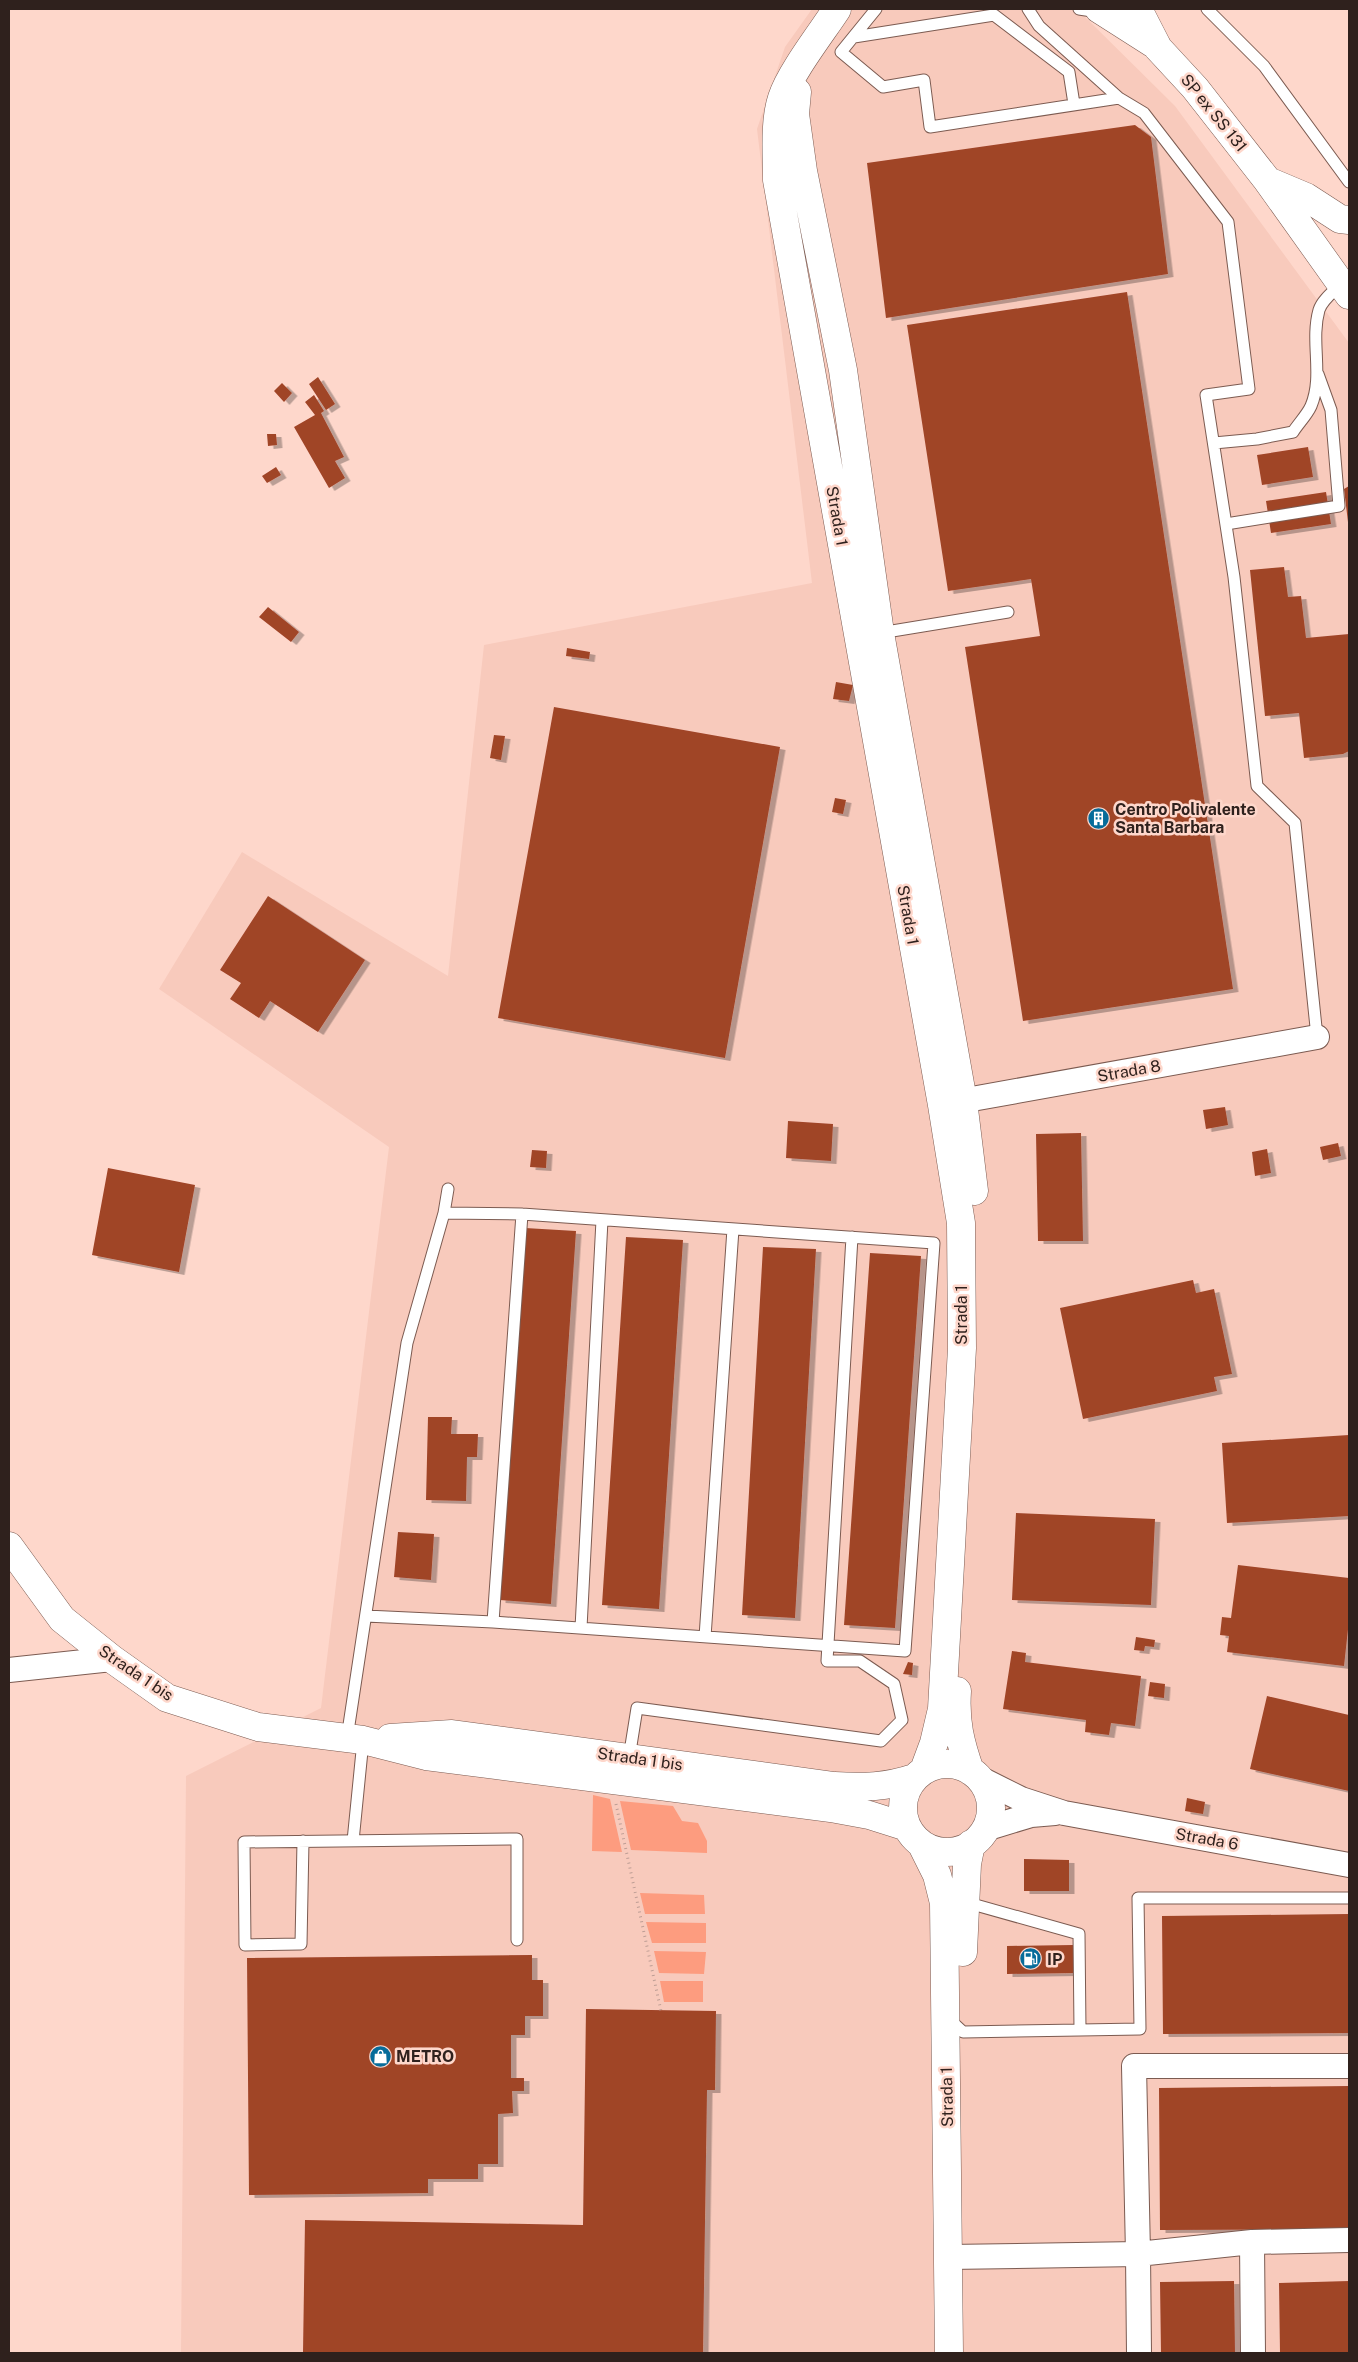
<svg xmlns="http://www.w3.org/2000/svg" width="1358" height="2362" font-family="'Public Sans',sans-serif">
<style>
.built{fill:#f8cabc}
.green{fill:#fd9c7f}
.building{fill:#a04428;filter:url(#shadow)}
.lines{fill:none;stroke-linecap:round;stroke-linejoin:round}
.service-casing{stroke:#7c5b51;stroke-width:13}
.minor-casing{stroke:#7c5b51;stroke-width:26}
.tertiary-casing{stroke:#7c5b51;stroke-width:29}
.primary-casing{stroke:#7c5b51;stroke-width:29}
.path{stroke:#be9e95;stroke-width:3;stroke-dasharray:1 4;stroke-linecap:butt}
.service{stroke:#fff;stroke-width:11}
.minor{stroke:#fff;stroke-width:24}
.tertiary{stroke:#fff;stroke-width:28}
.primary{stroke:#fff;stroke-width:28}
.labels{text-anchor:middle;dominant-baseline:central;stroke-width:5;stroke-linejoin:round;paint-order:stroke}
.street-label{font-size:16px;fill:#2f211d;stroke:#fed7cb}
.poi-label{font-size:16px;font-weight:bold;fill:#2f211d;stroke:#fed7cb;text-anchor:start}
</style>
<defs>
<filter id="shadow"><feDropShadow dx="5.5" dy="3" stdDeviation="0" flood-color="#0004"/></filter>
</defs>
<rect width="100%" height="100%" fill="#fed7cb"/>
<!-- built -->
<path class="built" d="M812,9H1077L1175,106L1349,343V2353H181L186,1776L321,1708L389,1147L159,989L242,852L448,976L484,645L812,583L757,129L785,47Z"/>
<!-- green -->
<path class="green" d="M593,1795L610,1799L622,1852L592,1851Z
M620,1801L673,1806L682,1821L698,1823L707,1841V1853L631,1850Z
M640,1893L704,1895L705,1914H645Z
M646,1922L706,1923V1943H652Z
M654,1951L706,1952L704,1974L659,1973Z
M660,1981H703V2002H664Z"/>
<!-- building -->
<path class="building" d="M1135,125L1151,137L1168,274L886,318L867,163Z
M1127,292L1233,989L1023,1021L965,647L1040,636L1031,579L948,591L907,325Z
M318,377L335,404L326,410L309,384Z
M282,383L292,393L284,402L274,391Z
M314,395L324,411L321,413L344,457L335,461L345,478L329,488L294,427L315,415L305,402Z
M267,434H276L277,445L268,446Z
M1308,447L1313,477L1262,485L1257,455Z
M276,467L281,475L267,483L262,476Z
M1349,486V522H1348L1344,489Z
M1326,492L1331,524L1271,533L1266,501Z
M1284,567L1288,597L1301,596L1306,638L1349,634V751L1343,754L1304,758L1299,713L1265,716L1250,570Z
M268,607L299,632L291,642L259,617Z
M567,648L590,652L589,659L566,656Z
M836,682L853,685L849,701L833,699Z
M554,707L780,747L725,1058L498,1018Z
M494,735L505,736L501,760L490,758Z
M835,798L846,800L843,814L832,812Z
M268,896L365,960L318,1032L270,1001L259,1018L230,999L241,983L220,970Z
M1225,1107L1228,1125L1206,1129L1203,1110Z
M788,1121L833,1124L831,1161L786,1158Z
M1081,1133L1083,1241H1038L1036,1134Z
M1338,1143L1341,1156L1323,1160L1320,1147Z
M1267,1149L1271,1173L1255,1176L1252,1152Z
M532,1150L547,1151L546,1168L530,1167Z
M108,1168L195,1185L179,1272L92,1255Z
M525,1228L576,1231L551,1604L500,1600Z
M626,1237L683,1240L659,1609L602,1605Z
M763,1247L816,1249L795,1618L742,1615Z
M870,1253L921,1256L895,1628L844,1625Z
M1193,1280L1196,1293L1214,1289L1232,1374L1214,1377L1217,1391L1083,1419L1060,1308Z
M428,1417H452L451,1434H478L477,1457H467L466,1501L426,1500Z
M1349,1435V1516L1227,1523L1222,1443Z
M1016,1513L1155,1519L1151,1605L1012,1600Z
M398,1532L434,1534L431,1580L394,1577Z
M1238,1565L1349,1578V1620L1344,1666L1227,1652L1229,1636L1220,1635L1222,1617L1231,1618Z
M1136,1637L1155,1640L1154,1647L1145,1646L1144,1651L1134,1650Z
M1012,1651L1026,1653L1025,1662L1141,1676L1135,1726L1111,1723L1109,1735L1085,1732L1086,1720L1003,1709Z
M908,1662L913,1663L912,1675L903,1674Z
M1150,1682L1165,1684L1164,1698L1148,1696Z
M1267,1696L1349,1715V1791L1250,1769Z
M1187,1798L1205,1802L1203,1814L1185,1811Z
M1024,1859L1069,1860V1891H1024Z
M1349,1914V2033L1163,2034L1162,1916Z
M1073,1945V1973L1007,1974V1946Z
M532,1955V1980H543V2016H525V2035H511V2078H524V2091H512L513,2113L498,2114V2164H478V2179H428V2193L249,2195L247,1958Z
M586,2009L716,2011L715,2090H707L703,2353H303L305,2220L583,2225Z
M1349,2086V2229L1160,2230L1159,2088Z
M1234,2281L1235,2353H1161L1160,2282Z
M1349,2281V2353H1280L1279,2283Z"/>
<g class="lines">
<defs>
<path id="service" d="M876,9L841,52L883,87L924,80L930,127L1119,98
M1028,9L1039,26L1119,98L1144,113L1228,222L1249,389L1206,395L1234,577L1257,786L1295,823L1317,1037
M1079,9L1099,12
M1207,9L1264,66L1349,182
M854,37L994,15L1069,72L1074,104
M1214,443L1257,439L1293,432C1298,424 1307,415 1311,406C1324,375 1310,342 1319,310C1322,300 1334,291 1341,284
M1226,524L1339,506L1331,410L1318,374
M880,633L1008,612
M444,1213L522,1214L934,1243L905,1651L493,1622L522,1214
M366,1616L493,1622
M581,1628L602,1220
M705,1637L733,1229
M347,1738L407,1343L444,1213L448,1189
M629,1758L637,1708L881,1741L902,1720L894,1684L860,1661H827L852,1237
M303,1841L301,1944L245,1945L244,1842L517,1839V1940
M353,1841L363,1741
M949,2019L963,2032L1080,2030L1079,1934L965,1902
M1080,2030L1140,2029L1138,1898H1349"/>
<path id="minor" d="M944,1104L1317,1037
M9,1670L112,1659
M979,1778L1021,1799L1064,1813L1349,1865
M985,1829L1031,1815L1055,1813
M1252,2242L1253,2353
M948,2257L1138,2254L1134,2066H1349
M1139,2353L1138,2254L1252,2242L1349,2240"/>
<path id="tertiary" d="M837,9C822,32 790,73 782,98C774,122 777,155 777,180L942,1105L961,1223L962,1348L942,1709L934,1743L924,1770
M797,92L795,114L803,171L843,370L880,633L963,1101L974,1191
M9,1546L62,1619L112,1659L167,1698L258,1727L363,1740L426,1756L831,1808L869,1815L907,1827
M957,1691C955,1722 960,1742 970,1771
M390,1738L452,1734L834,1786C863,1788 887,1787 914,1778
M903 1808a44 44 0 1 1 88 0a44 44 0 1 1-88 0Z
M922,1845L937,1875L944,1903L949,2353
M963,1952L967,1864L971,1844"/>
<path id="primary" d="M1099,9L1157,46
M1138,9L1158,48L1195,88L1267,180L1349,295
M1268,181L1306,197L1340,219L1349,220"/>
</defs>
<!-- service casing -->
<use href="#service" class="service-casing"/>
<!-- minor casing -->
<use href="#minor" class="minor-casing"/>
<!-- tertiary casing -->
<use href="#tertiary" class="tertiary-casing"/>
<!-- primary casing -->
<use href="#primary" class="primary-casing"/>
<!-- path -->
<path class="path" d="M616,1804L661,2011"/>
<!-- service -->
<use href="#service" class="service"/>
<!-- minor -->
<use href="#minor" class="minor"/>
<!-- tertiary -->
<use href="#tertiary" class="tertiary"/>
<!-- primary -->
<use href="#primary" class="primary"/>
</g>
<!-- icons -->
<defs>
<symbol id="building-disc" viewBox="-11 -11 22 22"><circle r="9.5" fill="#066c9a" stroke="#fed7cb"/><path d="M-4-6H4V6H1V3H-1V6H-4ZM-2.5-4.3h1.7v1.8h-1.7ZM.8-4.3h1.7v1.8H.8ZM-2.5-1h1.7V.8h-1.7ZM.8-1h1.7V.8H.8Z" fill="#fff"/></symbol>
<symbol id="fuel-disc" viewBox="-11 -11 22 22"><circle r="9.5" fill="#066c9a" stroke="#fed7cb"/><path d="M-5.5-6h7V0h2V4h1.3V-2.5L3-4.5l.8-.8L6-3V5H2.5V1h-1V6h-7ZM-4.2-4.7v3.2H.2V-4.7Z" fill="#fff"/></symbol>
<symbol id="shop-disc" viewBox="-11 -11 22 22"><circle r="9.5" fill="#066c9a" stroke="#fed7cb"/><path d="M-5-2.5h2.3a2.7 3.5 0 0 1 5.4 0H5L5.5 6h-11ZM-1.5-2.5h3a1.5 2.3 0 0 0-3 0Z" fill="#fff"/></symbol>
</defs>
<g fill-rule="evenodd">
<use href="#building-disc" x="1086" y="806" width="25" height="25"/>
<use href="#fuel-disc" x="1018" y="1946" width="25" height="25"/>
<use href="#shop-disc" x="368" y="2044" width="25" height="25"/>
</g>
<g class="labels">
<!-- street labels -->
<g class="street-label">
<text transform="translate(1214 113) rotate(51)">SP ex SS 131</text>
<text transform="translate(837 516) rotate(80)">Strada 1</text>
<text transform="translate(908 915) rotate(80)">Strada 1</text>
<text transform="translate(1129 1071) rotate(-10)">Strada 8</text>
<text transform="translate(961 1315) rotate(-90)">Strada 1</text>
<text transform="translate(136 1673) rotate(34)">Strada 1 bis</text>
<text transform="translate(640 1759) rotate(8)">Strada 1 bis</text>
<text transform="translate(1207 1839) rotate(10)">Strada 6</text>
<text transform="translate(947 2097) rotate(-91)">Strada 1</text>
</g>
<!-- poi labels -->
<g class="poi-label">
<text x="1115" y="809">Centro Polivalente<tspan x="1115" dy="18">Santa Barbara</tspan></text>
<text x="1047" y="1959">IP</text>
<text x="396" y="2056">METRO</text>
</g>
</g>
<!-- border -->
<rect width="1358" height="2362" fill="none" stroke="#2f211d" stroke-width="20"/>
</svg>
